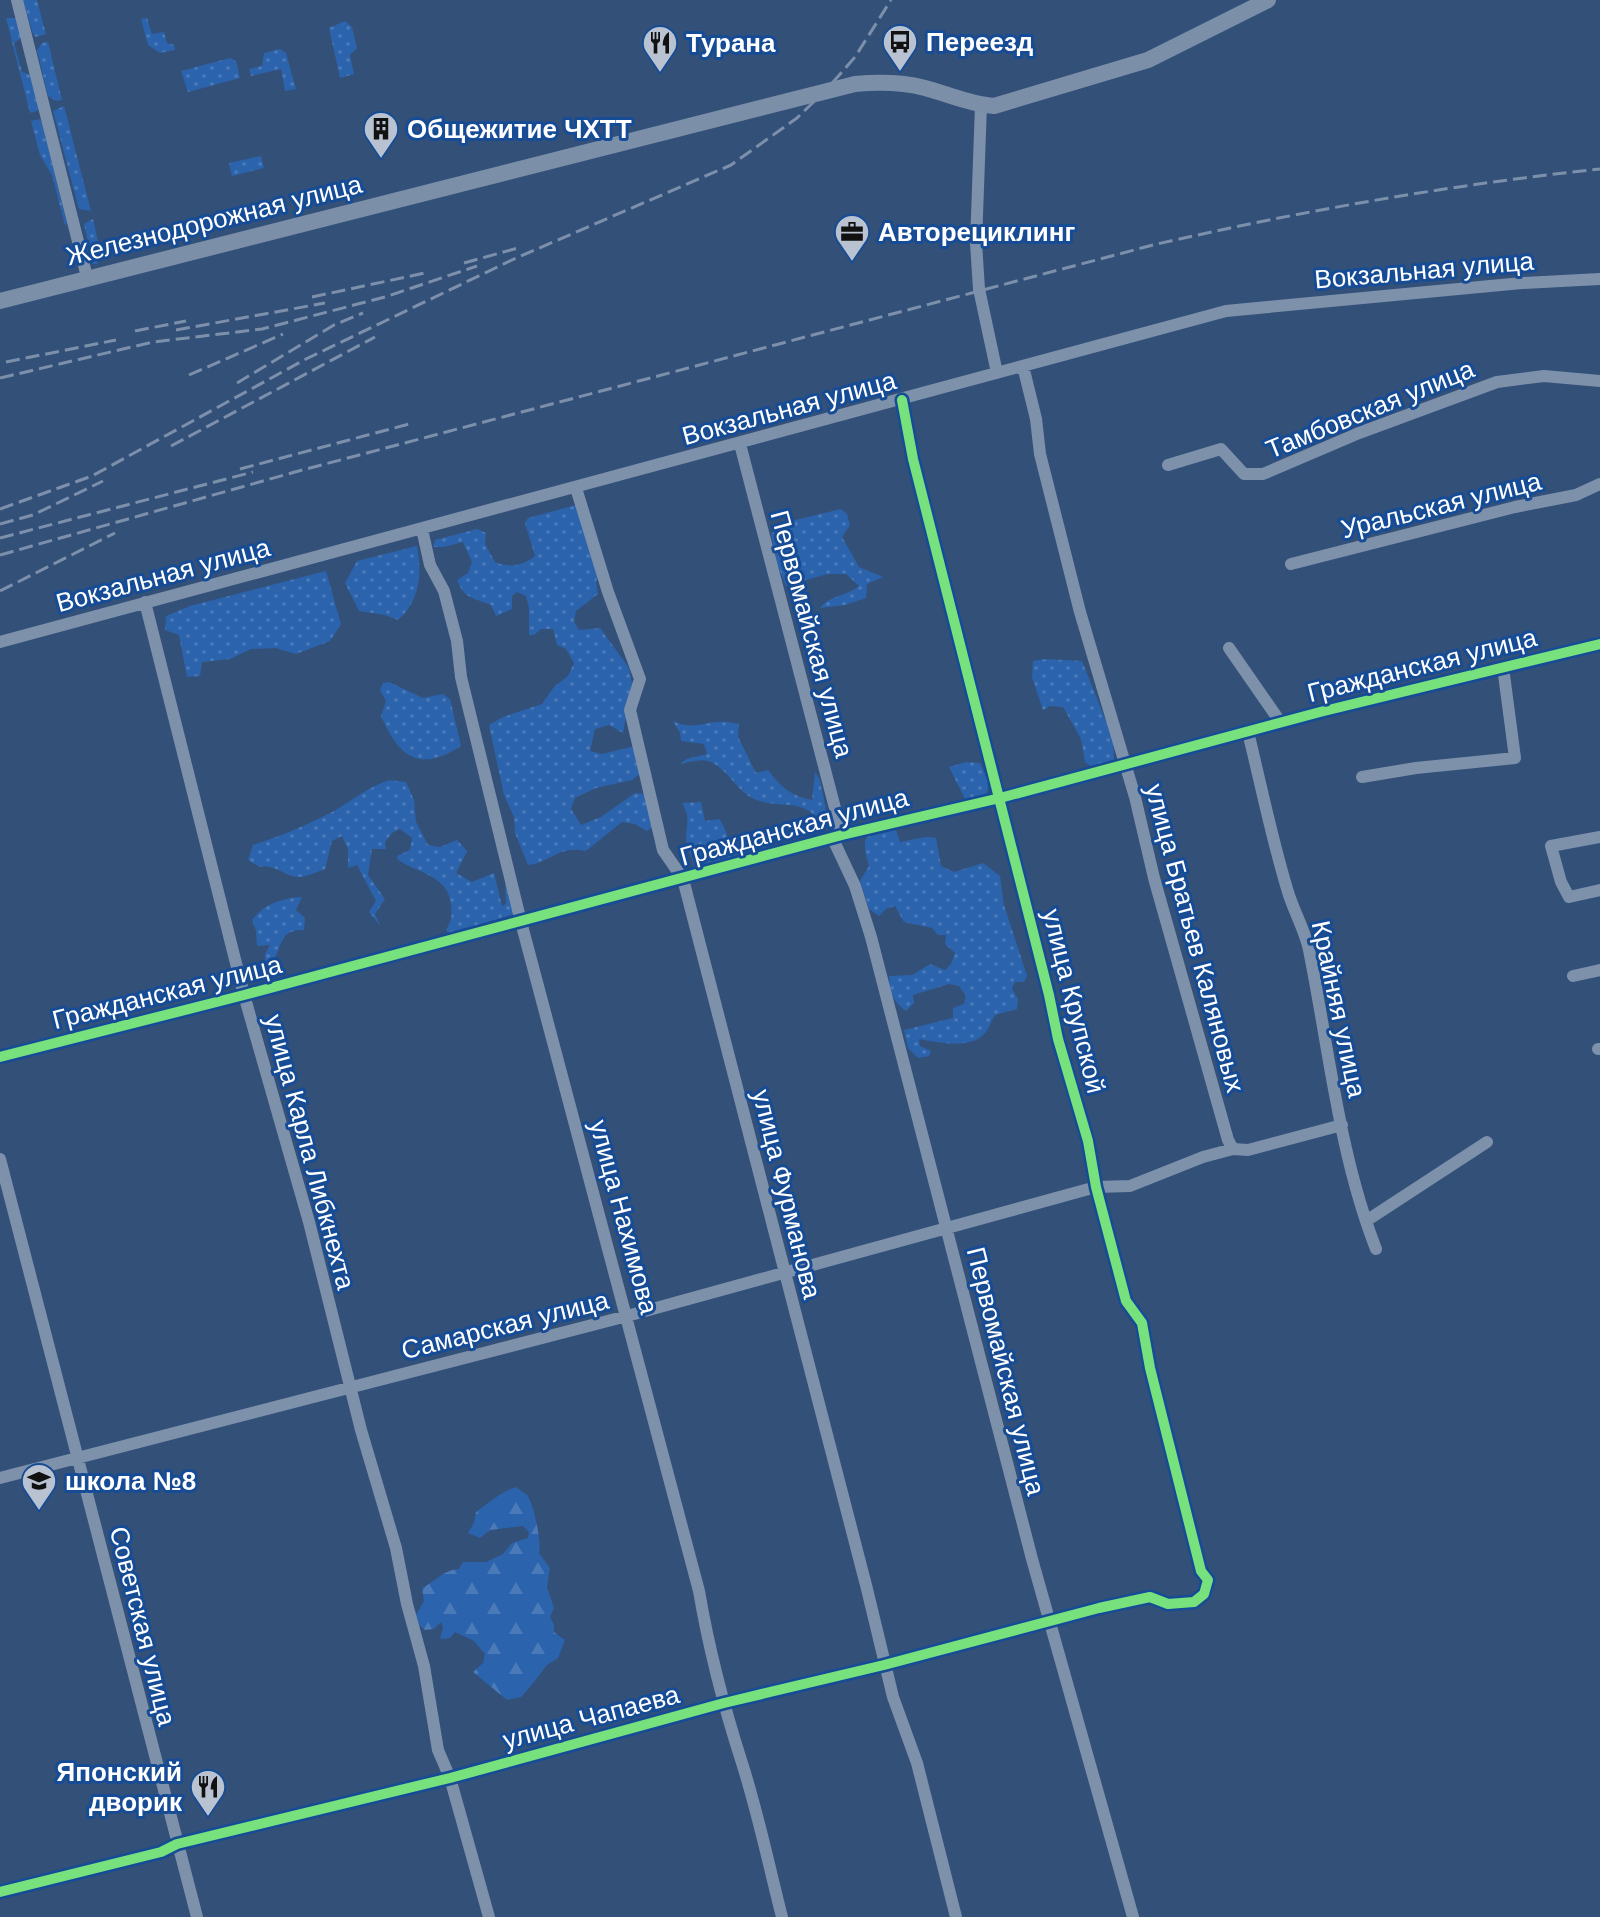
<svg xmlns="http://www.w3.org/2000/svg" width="1600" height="1917" font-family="Arial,sans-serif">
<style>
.grass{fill:url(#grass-dots)}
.forest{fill:url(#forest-firs)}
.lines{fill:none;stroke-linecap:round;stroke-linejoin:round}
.minor{stroke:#7d91ab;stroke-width:12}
.major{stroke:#7b8fa9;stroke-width:16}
.rail{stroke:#7d90ab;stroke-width:3;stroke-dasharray:14 6;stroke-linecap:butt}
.cycleway-casing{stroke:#164c96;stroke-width:15}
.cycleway{stroke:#77e17e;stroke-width:10}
.labels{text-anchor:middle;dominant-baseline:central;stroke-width:6;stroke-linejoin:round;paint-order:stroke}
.poi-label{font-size:26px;font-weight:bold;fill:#fff;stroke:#164c96;text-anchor:start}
.street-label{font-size:26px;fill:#fff;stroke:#164c96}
</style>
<defs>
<pattern id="grass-dots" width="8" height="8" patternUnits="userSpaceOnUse" patternTransform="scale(2)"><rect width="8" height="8" fill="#2b63ad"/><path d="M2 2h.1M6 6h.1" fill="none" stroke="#4b7ab9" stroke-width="1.8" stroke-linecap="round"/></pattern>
<pattern id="forest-firs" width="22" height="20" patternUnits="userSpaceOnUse" patternTransform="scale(2)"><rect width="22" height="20" fill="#2b63ad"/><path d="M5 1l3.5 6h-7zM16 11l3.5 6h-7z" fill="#4b7ab9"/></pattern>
</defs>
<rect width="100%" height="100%" fill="#335079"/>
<!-- grass -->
<path class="grass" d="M23,0H37L46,34L36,37L33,34Z
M6,18H16L21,38L14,43L22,72L31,75L39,108L37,111L30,113Z
M147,18L152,34L164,32L167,43L174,45L175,50L160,53L148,45L141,19Z
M345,21L352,27L357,48L350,55L354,74L340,78L329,28Z
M48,42L62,100L56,101L48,96L37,50L42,43Z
M280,49L286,53L296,89L285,91L281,69L251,76L249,69L262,66L264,53Z
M230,58L236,61L240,78L188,92L181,71Z
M64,106L91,211L79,209L53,111Z
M39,119L42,122L67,224L65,225L52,175L40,155L31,121Z
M261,156L264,168L232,176L229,163Z
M93,219L101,255L97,264H93L84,224Z
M576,505L599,575L596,581L598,594L576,611L574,622L579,630L600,628L629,668L632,684L623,733L609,725L595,729L590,751L602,754L635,746L640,774L632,780L596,788L575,798L571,809L581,825L601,817L635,793L646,794L653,826L647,831L635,824L622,822L586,851C558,845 552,862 528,865L515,833L514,817L504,795L489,725L503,717L542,704L554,687L568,676L574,663L566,649L557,645L553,629H541L534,635H529V608L526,596L517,592L512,596V609L496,616L491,605C474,598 464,599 457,580L468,573L472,562L463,542L444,547H433L435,540L477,529L486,533L485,544L495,562C510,568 522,566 535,556L525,523L528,518Z
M841,509L847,514L850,525L842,537L859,567L883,577L867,584L866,598L845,605L820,608C830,595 847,596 859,586L846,574H827L786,586L777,563L771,534L783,523Z
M417,546C422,575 420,600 398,620L385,615L359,611L345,583L357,561Z
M326,571L341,624L330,641L296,654L276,648L251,649L230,659L202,662L200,676L187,677L179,635L165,630L166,616L190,606Z
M1046,659L1082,661L1113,739L1114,760L1093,768L1085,762L1081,739L1063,707L1050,706L1043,710L1032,677L1033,661Z
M389,682L423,698L443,694L450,699L461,746C419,773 399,757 381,716L386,701L380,690L383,683Z
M673,721C694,730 699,723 719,722C725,721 733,723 739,724L738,737L756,773L768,770C780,786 792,797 812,800L815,772L820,780L828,819L821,823C802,796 780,810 754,799C737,791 728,770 711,762C702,758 690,762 680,764L686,759L707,754L704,744L681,741L680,733Z
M966,762L980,763L989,782L987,793L977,799L966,801L949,767Z
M389,780L406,782L414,800L416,822L428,845L440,847L457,840L467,851L456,873L472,882L494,873L502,906L506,904L505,882L514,914L450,935L446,930C452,920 452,916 451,905C449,876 418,873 398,860L397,856L410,850L412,838L400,829L392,833L385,842L386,849H372L368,875L385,899L375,914L380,925L369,912L376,901L357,865L348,868V849L342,836L332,841L325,869C317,872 307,877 298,877C284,877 275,863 260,867L248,860L253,845C281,836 307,825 334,811C353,800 368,787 389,780Z
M701,802L705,821L719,819C727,829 726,837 732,847L774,845L694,867C693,858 685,844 686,835C687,821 690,817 682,803Z
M883,829L896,830L900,842L926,837L936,838L941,866L954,872L983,863L1000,876L1004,905L1027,976L1024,982H1015L1012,989L1018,999L1017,1009L995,1015C991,1021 988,1032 982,1036C966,1049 937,1042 919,1039L920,1046L931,1051L929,1056L918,1058L908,1048L904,1030L953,1018V1008L964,1004L966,996L959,986L949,984L913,995L914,1003L906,1011C893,1001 889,993 889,976L912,975L930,964L945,970L951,964L955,953L945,944L946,935H938L932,928L904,922L895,906L886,909L879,916L869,909L860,881L869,866L865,851V841L869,834Z
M302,897L296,910L305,918L304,930C278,929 283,947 272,963H265V954L270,945L257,946L256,931L252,920C263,904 283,898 302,897Z"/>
<!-- forest -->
<path class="forest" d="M516,1487C519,1490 524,1492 527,1495C534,1504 542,1544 539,1553L550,1568L547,1587L554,1608L550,1617L554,1625V1632L565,1640L558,1658L547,1665L530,1687L521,1697L507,1700L473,1672L483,1663L485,1654L474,1641L455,1632L450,1638L440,1639L443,1627L441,1622L434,1629L425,1630L419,1625L416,1615L424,1601L422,1588C436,1581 443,1570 459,1569L463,1562H486L503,1554L512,1543L528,1538L529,1532L523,1526L490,1530L480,1538L468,1533L474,1523L476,1512C489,1503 501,1492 516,1487Z"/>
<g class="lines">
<!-- minor -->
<path class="minor" d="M17,0L87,277
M981,105L976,243L979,289L997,373
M1023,366L1036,419L1040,454L1080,612L1135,797L1154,878L1228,1140L1233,1149
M740,444L842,835
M1168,465L1221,449L1244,474H1263L1359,433L1497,382L1544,376L1600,381
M576,488L608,592L640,679L630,710L663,850L683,879L867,1589L893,1697L917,1763L956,1917
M422,529L430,565L444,591L457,641L461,677L521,922L699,1591C709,1650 724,1707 742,1763C758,1813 769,1866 782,1917
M1291,564L1515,507L1576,495L1600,484
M145,602L244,995L309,1222L361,1430L396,1548L407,1604L424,1666L438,1750L450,1778L489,1917
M0,642L1226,311L1522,283L1600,279
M1229,648L1281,723
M1248,732C1261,785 1272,840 1288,892C1294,912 1305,930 1309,950C1329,1049 1339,1154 1376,1249
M1362,777L1416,768L1515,758L1503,667
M832,837L855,886L871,937L1032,1559L1133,1917
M1600,837L1551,846L1561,882L1569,897L1600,890
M1573,976L1600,970
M1598,1049H1600
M0,1057L244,995L842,835L1000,798L1320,712L1600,644
M0,1159L197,1917
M1366,1221L1487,1142
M0,1478L627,1316L1096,1187L1130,1186L1203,1157L1233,1149L1248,1150L1342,1125
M0,1892L161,1852L177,1844L450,1778L724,1703L884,1665L1099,1608L1150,1597L1168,1604L1194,1602L1204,1594L1208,1580L1201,1571L1150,1368L1142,1323L1126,1301L1096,1187L1088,1141L1058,1039L1049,995L913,459L902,400"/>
<!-- major -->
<path class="major" d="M0,301L855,84C878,82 902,82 925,88C948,94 969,104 994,106L1148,60L1268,0"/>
<!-- rail -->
<path class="rail" d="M464,263L518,248
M312,297L425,273
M176,330L325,303
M135,331L186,321
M6,362L116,340
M189,375L283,334
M0,378L153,342L262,329L385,297L477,266
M237,383L334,325L363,313
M171,446L375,337
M240,469L413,423
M0,509L92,476L306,359L514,259L731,165L797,118L827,89L855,57L891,0
M0,524L33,515L103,481
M0,538L253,472
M0,555L295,472L1153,245C1301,211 1449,185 1600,169
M0,591L115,533"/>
<defs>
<path id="cycleway" d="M0,1057L244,995L842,835L1000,798L1320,712L1600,644
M0,1892L161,1852L177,1844L450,1778L724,1703L884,1665L1099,1608L1150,1597L1168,1604L1194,1602L1204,1594L1208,1580L1201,1571L1150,1368L1142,1323L1126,1301L1096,1187L1088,1141L1058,1039L1049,995L913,459L902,400"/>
</defs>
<!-- cycleway casing -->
<use href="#cycleway" class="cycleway-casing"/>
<!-- cycleway -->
<use href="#cycleway" class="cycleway"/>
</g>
<!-- icons -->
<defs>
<symbol id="bus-pin" viewBox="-11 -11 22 30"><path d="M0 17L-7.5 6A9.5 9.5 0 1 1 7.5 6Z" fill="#b8c2d0" stroke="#164c96"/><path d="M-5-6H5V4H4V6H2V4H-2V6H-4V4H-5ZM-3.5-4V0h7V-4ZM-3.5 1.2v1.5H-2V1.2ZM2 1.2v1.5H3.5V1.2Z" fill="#111"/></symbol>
<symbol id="restaurant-pin" viewBox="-11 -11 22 30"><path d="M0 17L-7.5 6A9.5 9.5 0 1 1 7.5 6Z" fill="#b8c2d0" stroke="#164c96"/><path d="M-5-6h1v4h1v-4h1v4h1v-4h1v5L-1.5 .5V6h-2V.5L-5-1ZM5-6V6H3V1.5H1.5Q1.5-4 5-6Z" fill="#111"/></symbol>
<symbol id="building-pin" viewBox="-11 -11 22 30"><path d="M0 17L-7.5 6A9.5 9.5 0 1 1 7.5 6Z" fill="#b8c2d0" stroke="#164c96"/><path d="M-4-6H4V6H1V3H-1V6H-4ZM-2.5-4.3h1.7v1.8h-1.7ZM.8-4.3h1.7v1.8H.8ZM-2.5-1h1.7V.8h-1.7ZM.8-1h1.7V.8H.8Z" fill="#111"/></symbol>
<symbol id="office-pin" viewBox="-11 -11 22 30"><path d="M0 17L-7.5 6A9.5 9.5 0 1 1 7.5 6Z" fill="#b8c2d0" stroke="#164c96"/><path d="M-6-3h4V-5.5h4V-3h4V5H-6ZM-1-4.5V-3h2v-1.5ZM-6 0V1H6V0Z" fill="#111"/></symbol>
<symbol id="school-pin" viewBox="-11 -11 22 30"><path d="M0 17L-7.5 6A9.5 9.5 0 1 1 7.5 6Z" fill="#b8c2d0" stroke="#164c96"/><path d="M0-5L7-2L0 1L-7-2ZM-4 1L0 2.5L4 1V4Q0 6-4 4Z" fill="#111"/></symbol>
</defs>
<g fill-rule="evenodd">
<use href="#bus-pin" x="880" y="22" width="40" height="54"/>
<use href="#restaurant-pin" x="640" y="23" width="40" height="54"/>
<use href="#building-pin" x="361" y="109" width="40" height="54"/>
<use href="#office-pin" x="832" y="212" width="40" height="54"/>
<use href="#school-pin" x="19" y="1461" width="40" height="54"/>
<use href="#restaurant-pin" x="188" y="1767" width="40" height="54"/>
</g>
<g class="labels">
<!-- poi labels -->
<g class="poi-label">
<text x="926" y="42">Переезд</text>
<text x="686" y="43">Турана</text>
<text x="407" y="129">Общежитие ЧХТТ</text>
<text x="878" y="232">Авторециклинг</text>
<text x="65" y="1481">школа №8</text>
<text x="182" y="1772" text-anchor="end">Японский<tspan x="182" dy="30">дворик</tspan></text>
</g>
<!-- street labels -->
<g class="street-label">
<text transform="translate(214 220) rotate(-14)">Железнодорожная улица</text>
<text transform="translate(1424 270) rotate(-5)">Вокзальная улица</text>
<text transform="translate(789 408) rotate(-15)">Вокзальная улица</text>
<text transform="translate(1370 409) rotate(-22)">Тамбовская улица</text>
<text transform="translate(1441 505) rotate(-14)">Уральская улица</text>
<text transform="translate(163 575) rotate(-15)">Вокзальная улица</text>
<text transform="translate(812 634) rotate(75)">Первомайская улица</text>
<text transform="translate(1422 665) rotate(-14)">Гражданская улица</text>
<text transform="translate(794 827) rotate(-15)">Гражданская улица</text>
<text transform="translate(1195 938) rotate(75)">улица Братьев Каляновых</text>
<text transform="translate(167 992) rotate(-14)">Гражданская улица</text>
<text transform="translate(1074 1001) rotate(76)">улица Крупской</text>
<text transform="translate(1339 1009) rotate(78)">Крайняя улица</text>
<text transform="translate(310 1152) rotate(75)">улица Карла Либкнехта</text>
<text transform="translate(787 1194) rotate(76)">улица Фурманова</text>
<text transform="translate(624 1217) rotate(75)">улица Нахимова</text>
<text transform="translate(505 1325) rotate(-14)">Самарская улица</text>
<text transform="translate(1006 1371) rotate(76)">Первомайская улица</text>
<text transform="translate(143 1626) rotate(76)">Советская улица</text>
<text transform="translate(591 1717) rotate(-15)">улица Чапаева</text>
</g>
</g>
</svg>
